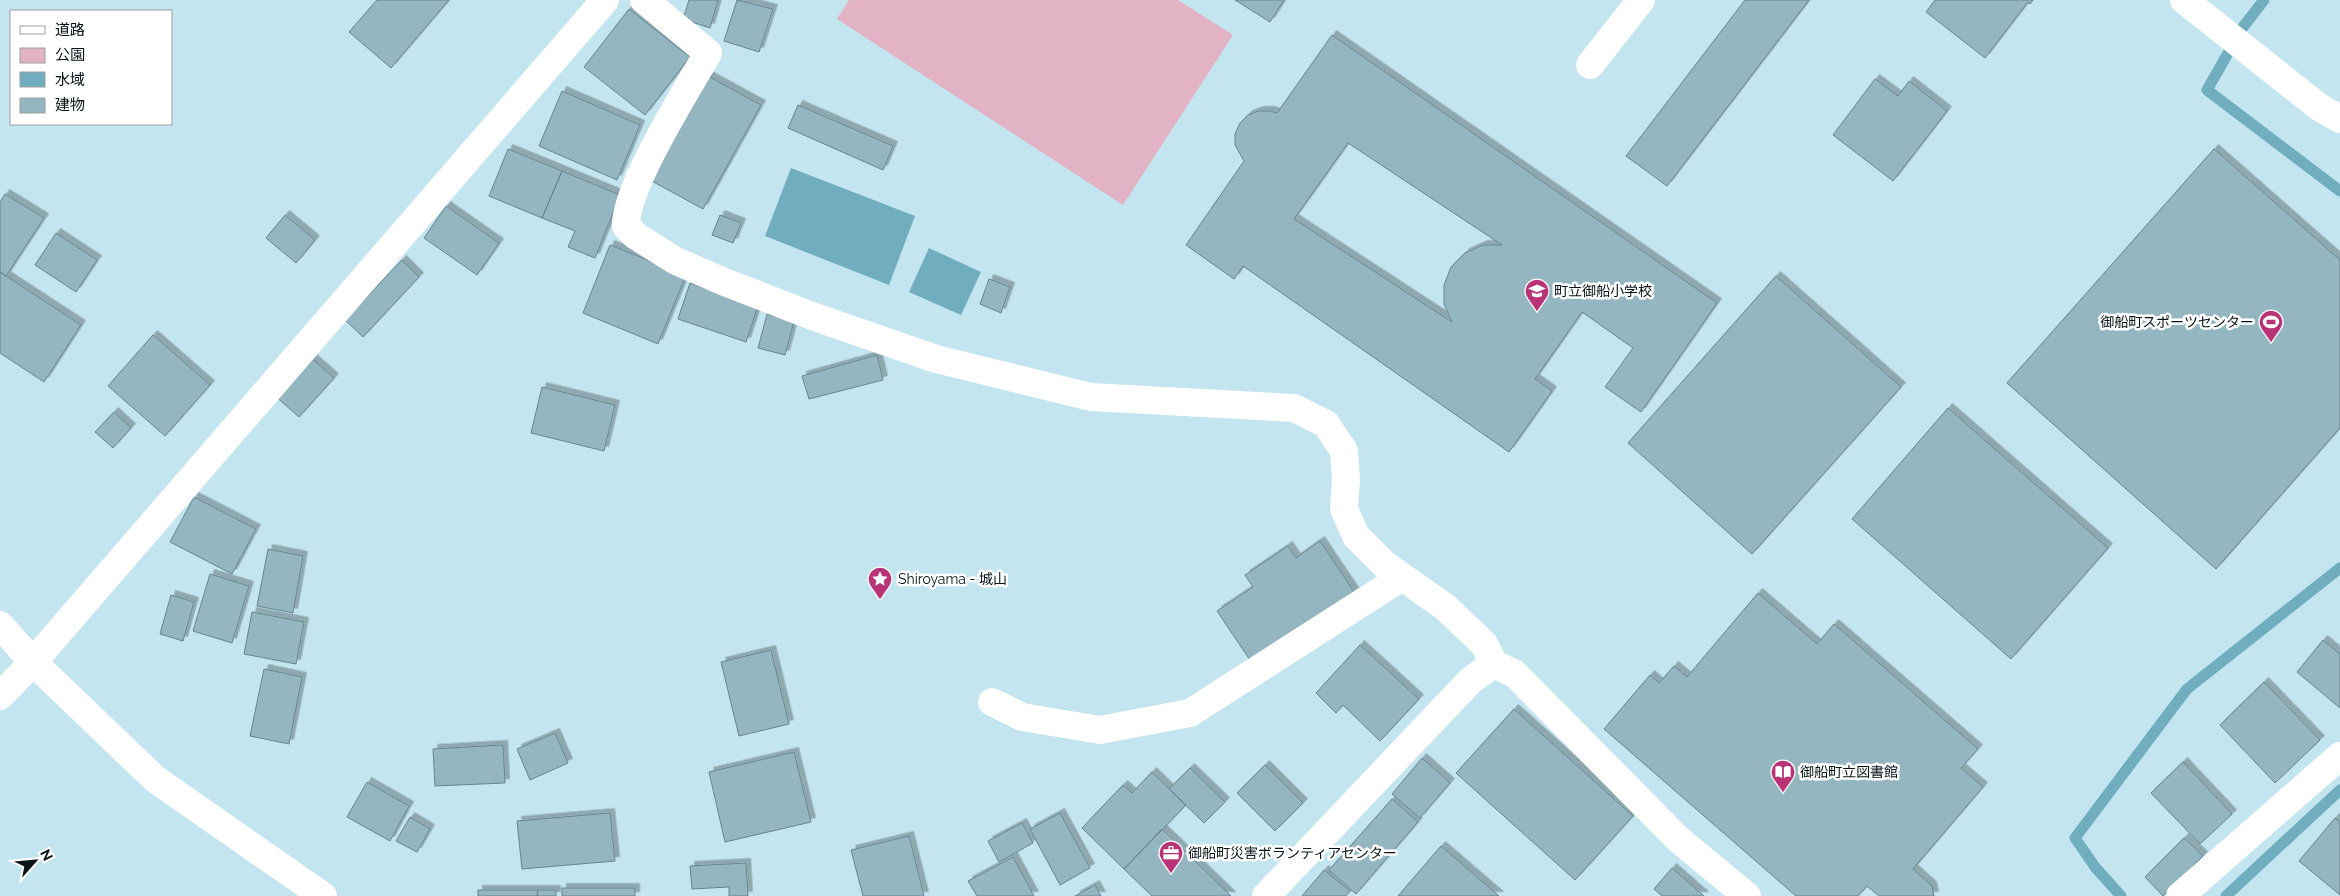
<svg xmlns="http://www.w3.org/2000/svg" width="2340" height="896" font-family="Raleway,'Noto Sans JP',sans-serif">
<style>
.green{fill:#e1b3c4}
.water{fill:#70adbf}
.lines{fill:none;stroke-linecap:round;stroke-linejoin:round}
.stream{stroke:#70adbf;stroke-width:11}
.building{fill:#94b6c0;stroke:#65858e;fill-rule:evenodd;filter:url(#shadow)}
.minor{stroke:#fff;stroke-width:28}
.labels{text-anchor:middle;dominant-baseline:central;stroke-width:5;stroke-linejoin:round;paint-order:stroke}
.poi-label{font-size:14px;fill:#071316;stroke:#fff;text-anchor:start}
</style>
<defs>
<filter id="shadow"><feDropShadow dx="4.5" dy="-4.5" stdDeviation="0" flood-color="#0004"/></filter>
</defs>
<rect width="100%" height="100%" fill="#c3e5ef"/>
<!-- green -->
<path class="green" d="M849,0H1178L1233,35L1123,205L837,19Z"/>
<!-- water -->
<path class="water" d="M791,168L915,216L889,285L765,236Z
M929,248L981,272L961,315L909,292Z"/>
<g class="lines">
<!-- stream -->
<path class="stream" d="M2264,0L2243,27L2207,90L2340,191
M2121,896L2095,867L2075,838L2187,689L2340,568
M2226,896L2340,790"/>
</g>
<!-- building -->
<path class="building" d="M377,0H449L391,68L349,32Z
M689,0H718L710,28L683,19Z
M737,0L773,9L759,52L724,41Z
M1235,0H1284L1270,22Z
M1745,0H1809L1667,186L1626,156Z
M1935,0H2033L2030,4L2028,2L1985,58L1926,12Z
M629,9L690,57L645,115L584,67Z
M1332,35L1717,303L1641,412L1605,387L1633,348L1582,312L1535,379L1552,391L1509,452L1243,266L1234,279L1186,245L1244,161L1235,145V134L1240,123L1248,115L1259,111H1270L1277,113ZM1348,143L1502,245H1483L1465,253L1451,267L1444,285V304L1452,322L1294,219Z
M706,75L761,105L703,209L648,179Z
M1875,79L1898,96L1909,81L1947,111L1893,181L1833,135Z
M562,91L640,125L617,180L539,146Z
M798,105L893,146L883,170L788,128Z
M508,149L562,171L542,218L489,196Z
M2214,149L2340,260V428L2216,569L2007,383Z
M562,171L620,195L595,258L568,247L575,231L542,218Z
M5,194L44,218L6,276L0,272V202Z
M446,206L499,243L477,275L424,238Z
M285,215L315,240L296,263L266,238Z
M720,215L741,223L733,243L712,235Z
M56,233L97,260L76,292L35,265Z
M610,245L686,275L658,344L583,313Z
M402,260L419,277L363,337L345,320Z
M0,272L81,325L44,382L0,353Z
M1776,276L1901,387L1752,554L1628,443Z
M989,279L1010,287L1001,313L980,304Z
M690,283L758,306L746,342L678,319Z
M767,314L794,321L785,355L758,348Z
M153,335L210,385L165,436L108,386Z
M877,355L883,380L809,399L802,376Z
M309,356L334,378L299,417L274,395Z
M542,387L615,405L604,451L531,433Z
M1948,408L2108,548L2011,659L1852,519Z
M114,412L131,428L113,448L95,432Z
M194,497L256,529L232,574L170,542Z
M1320,541L1355,593L1252,663L1217,611L1253,587L1245,575L1288,546L1296,558Z
M268,549L303,556L293,613L257,606Z
M210,574L249,586L232,643L193,631Z
M1758,593L1817,644L1834,624L1978,749L1961,768L1983,787L1913,869L1932,886L1934,896H1879L1867,886L1858,896H1796L1604,729L1650,675L1659,683L1674,666L1687,677Z
M171,595L194,602L183,641L160,634Z
M252,612L304,622L296,664L244,654Z
M2323,640L2340,654V708L2297,672Z
M1360,645L1419,699L1380,741L1343,705L1336,713L1316,693Z
M771,650L789,724L739,736L721,662Z
M264,669L302,677L289,744L250,736Z
M2264,682L2320,740L2275,783L2220,725Z
M1514,709L1633,816L1575,880L1456,773Z
M555,733L568,763L530,780L517,749Z
M503,745L505,783L435,786L433,749Z
M794,752L811,822L725,842L709,772Z
M1422,758L1450,783L1420,818L1392,794Z
M2183,762L2232,814L2200,844L2151,793Z
M1265,765L1303,803L1275,831L1237,793Z
M1190,768L1225,802L1204,823L1169,789Z
M1152,772L1186,805L1124,869L1082,828L1123,785L1132,793Z
M367,782L409,806L390,841L347,817Z
M1392,799L1418,822L1356,894L1329,870Z
M610,813L615,861L522,869L517,821Z
M1060,813L1090,868L1060,885L1030,829Z
M410,817L430,829L417,852L396,841Z
M2335,818L2340,823V895L2299,861Z
M1022,823L1033,843L999,862L988,841Z
M1162,829L1231,896H1152L1124,869Z
M909,836L924,896H863L851,850Z
M2184,838L2203,856L2163,896L2145,877Z
M1441,846L1499,896H1398Z
M1013,857L1034,896H977L968,881Z
M746,863L748,896H729V887L692,889L690,866Z
M1672,868L1704,896H1662L1654,889Z
M1324,870L1350,891L1346,896H1302Z
M1095,885L1101,896H1075Z
M562,888H635V896H562Z
M478,890H538L537,896H478Z
M538,890H556V896H537Z"/>
<g class="lines">
<!-- minor -->
<path class="minor" d="M644,0L708,53C687,90 625,187 626,226L636,236L676,261L722,281L812,316L936,359L1091,397L1294,408L1326,424L1344,451L1346,479L1344,509L1356,536L1384,564L1445,607L1484,644L1494,664L1515,674L1678,839L1747,896
M2184,0L2319,107L2340,119
M1590,65L1641,0
M0,625L33,662L155,779L323,896
M0,696L33,662L605,0
M992,702L1022,717L1100,730L1190,713L1402,577
M1266,896L1471,680L1494,664
M2180,896L2340,756"/>
</g>
<!-- icons -->
<defs>
<symbol id="school-pin" viewBox="-11 -11 22 30"><path d="M0 17L-7.5 6A9.5 9.5 0 1 1 7.5 6Z" fill="#b93377" stroke="#fff"/><path d="M0-5L7-2L0 1L-7-2ZM-4 1L0 2.5L4 1V4Q0 6-4 4Z" fill="#fff"/></symbol>
<symbol id="stadium-pin" viewBox="-11 -11 22 30"><path d="M0 17L-7.5 6A9.5 9.5 0 1 1 7.5 6Z" fill="#b93377" stroke="#fff"/><path d="M0-5a6.5 5 0 1 0 0 10a6.5 5 0 1 0 0-10ZM-3.5-1.8h7v3.6h-7Z" fill="#fff"/></symbol>
<symbol id="sight-pin" viewBox="-11 -11 22 30"><path d="M0 17L-7.5 6A9.5 9.5 0 1 1 7.5 6Z" fill="#b93377" stroke="#fff"/><path d="M0-6L1.8-2.2L6-1.7L2.9 1.2L3.7 5.4L0 3.3L-3.7 5.4L-2.9 1.2L-6-1.7L-1.8-2.2Z" fill="#fff"/></symbol>
<symbol id="library-pin" viewBox="-11 -11 22 30"><path d="M0 17L-7.5 6A9.5 9.5 0 1 1 7.5 6Z" fill="#b93377" stroke="#fff"/><path d="M-6-4Q-3-5.5-.7-3.5V5Q-3 3-6 4ZM6-4Q3-5.5 .7-3.5V5Q3 3 6 4Z" fill="#fff"/></symbol>
<symbol id="office-pin" viewBox="-11 -11 22 30"><path d="M0 17L-7.5 6A9.5 9.5 0 1 1 7.5 6Z" fill="#b93377" stroke="#fff"/><path d="M-6-3h4V-5.5h4V-3h4V5H-6ZM-1-4.5V-3h2v-1.5ZM-6 0V1H6V0Z" fill="#fff"/></symbol>
</defs>
<g fill-rule="evenodd">
<use href="#school-pin" x="1523" y="277" width="28" height="38"/>
<use href="#stadium-pin" x="2257" y="308" width="28" height="38"/>
<use href="#sight-pin" x="866" y="565" width="28" height="38"/>
<use href="#library-pin" x="1769" y="758" width="28" height="38"/>
<use href="#office-pin" x="1157" y="839" width="28" height="38"/>
</g>
<g class="labels">
<!-- poi labels -->
<g class="poi-label">
<text x="1554" y="291">町立御船小学校</text>
<text x="2254" y="322" text-anchor="end">御船町スポーツセンター</text>
<text x="898" y="579">Shiroyama - 城山</text>
<text x="1800" y="772">御船町立図書館</text>
<text x="1188" y="853">御船町災害ボランティアセンター</text>
</g>
</g>
<!-- legend -->
<rect x="10" y="10" width="162" height="115" fill="#ffffff" stroke="#9ca1a2"/>
<rect x="20" y="26" width="25" height="8" fill="#ffffff" stroke="#9ca1a2"/>
<text x="55" y="35" font-size="15" fill="#071316">道路</text>
<rect x="20" y="48" width="25" height="15" fill="#e1b3c4" stroke="#9ca1a2"/>
<text x="55" y="60" font-size="15" fill="#071316">公園</text>
<rect x="20" y="72" width="25" height="15" fill="#70adbf" stroke="#9ca1a2"/>
<text x="55" y="85" font-size="15" fill="#071316">水域</text>
<rect x="20" y="98" width="25" height="15" fill="#94b6c0" stroke="#9ca1a2"/>
<text x="55" y="110" font-size="15" fill="#071316">建物</text>
<!-- north arrow -->
<g transform="translate(35 861) rotate(63)" stroke="#ffffff" stroke-width="4" paint-order="stroke">
<path d="M0-4L9 19L0 12L-9 19Z" fill="#071316"/>
<text y="-8" font-size="14" font-weight="bold" text-anchor="middle" fill="#071316">N</text>
</g>
</svg>
